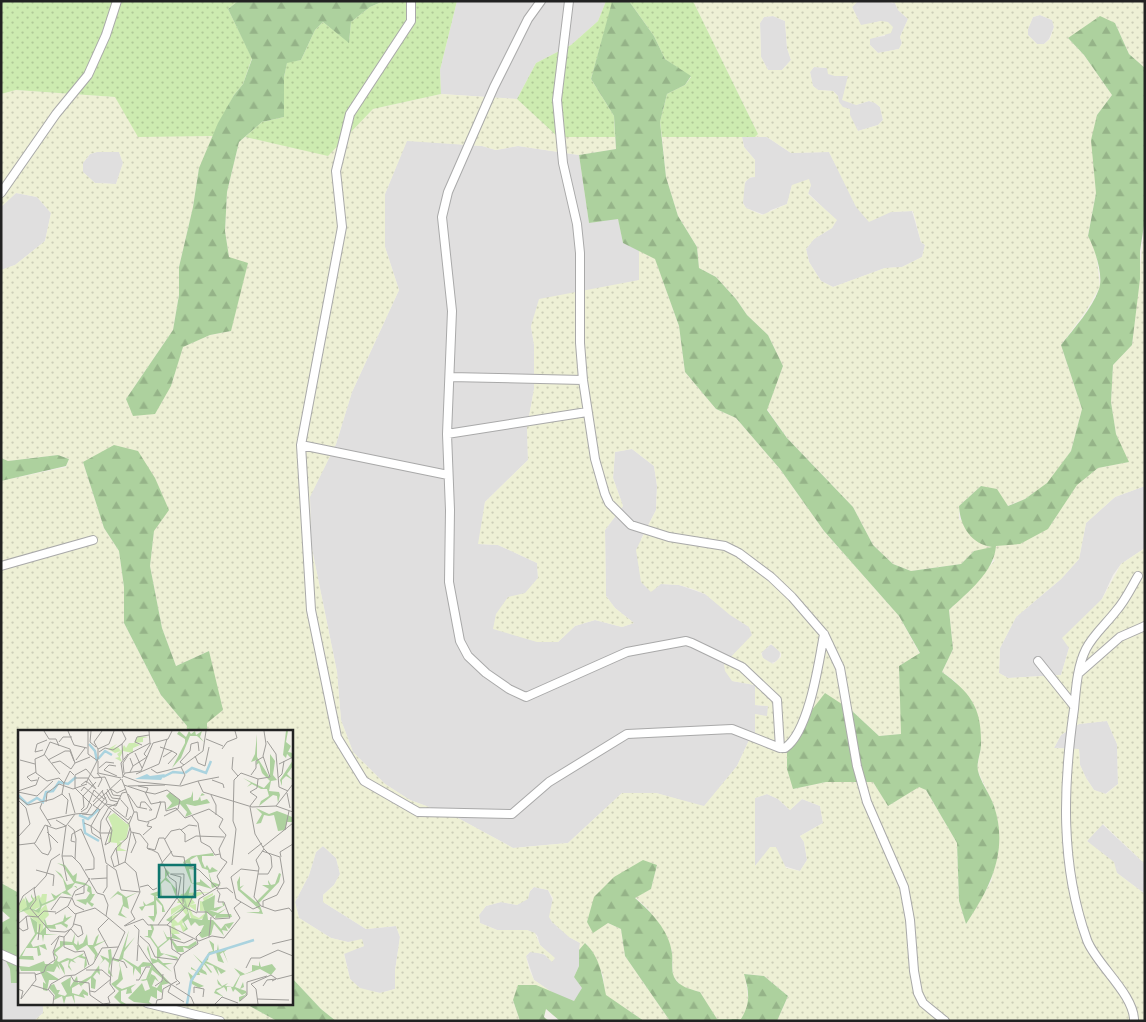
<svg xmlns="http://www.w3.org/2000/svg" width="1146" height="1022" font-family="Quicksand,sans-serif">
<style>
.residential{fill:#e0dfdf}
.farmland{fill:url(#farmland-dots);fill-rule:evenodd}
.grass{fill:url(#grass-dots)}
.forest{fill:url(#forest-firs)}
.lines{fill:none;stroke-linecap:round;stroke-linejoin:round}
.minor-casing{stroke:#a9a9a9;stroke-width:10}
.minor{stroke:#fff;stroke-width:8}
.inset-river{fill:none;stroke:#aad3df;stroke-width:2.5}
.inset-road{fill:none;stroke:#9f9d99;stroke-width:1}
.view{fill:#0f766e;fill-opacity:0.15;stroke:#0f766e;stroke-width:2.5}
.inset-edge{fill:none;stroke:#222;stroke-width:2.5}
</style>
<defs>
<pattern id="farmland-dots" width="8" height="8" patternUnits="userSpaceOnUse" patternTransform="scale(1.25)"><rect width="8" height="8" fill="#eef0d5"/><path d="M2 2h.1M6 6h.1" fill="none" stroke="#ccceb7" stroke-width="1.8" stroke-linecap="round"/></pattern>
<pattern id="grass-dots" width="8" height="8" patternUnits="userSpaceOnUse" patternTransform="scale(1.25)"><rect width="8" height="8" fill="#cdebb0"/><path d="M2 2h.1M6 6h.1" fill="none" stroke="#b0c997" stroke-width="1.8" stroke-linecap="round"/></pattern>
<pattern id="forest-firs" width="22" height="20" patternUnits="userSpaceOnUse" patternTransform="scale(1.25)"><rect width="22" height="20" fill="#add19e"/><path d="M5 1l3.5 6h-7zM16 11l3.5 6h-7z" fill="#95b388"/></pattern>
</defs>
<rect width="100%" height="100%" fill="#f2efe9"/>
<!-- residential -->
<path class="residential" d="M457,1H606L598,21L571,45L536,63L517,99L441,94L440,70Z
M864,1L895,3L898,10L908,19L900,37L902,43L899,49L878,53L870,45V38L885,36L881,21L861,26L852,7L857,2Z
M1040,15L1052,20L1054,27L1049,39L1044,44H1037L1028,35V29L1033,17Z
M773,16L785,21L787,48L791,60L782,70H768L761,57L760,23L764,17Z
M814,67L827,68L835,76H848L856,105L869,101L875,103L880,107L883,120L878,125L858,131L838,102V96L833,91L818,90L813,86L810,72Z
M742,137H767L791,153L829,152L841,175L891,212L912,211L921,242L925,245L922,257L902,267L885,268L833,287L821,281L809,262L806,249L814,239L832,228L836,220L808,193L811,185H792L787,204L771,210L765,215L746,208L743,203V187L748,178L755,177V160L744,147Z
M407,140L482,146L496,150L518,146L579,155L589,223L618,218L623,243L639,250V280L531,326L534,345V389L527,428L528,460L485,502L479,544L498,545L537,563L538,578L525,594L558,642L575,626L595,620L622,627L634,623L615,608L606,596L605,530L623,506L613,478L615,452L632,449L654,466L657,486L656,510L641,539L661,584L679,585L705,594L749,627L753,635L744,644L732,681L755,685V705L768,706L769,710L767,717L755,714V734L751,736L737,766L704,807L656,793H622L568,843L513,848L456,817L410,800L385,784L353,752L341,720L337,672L311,544L310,496L336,444L352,392L399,290L385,247V194Z
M97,152H119L123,163L116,184L95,183L83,172V163L90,154Z
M16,193L37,197L51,213L45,241L15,265L1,270V207Z
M1145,486V548L1121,564L1113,575L1102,599L1069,648L1061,675L1008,678L999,673L1000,648L1016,617L1061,579L1079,559L1086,523L1115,497Z
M762 654a9 9 0 1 1 18 0a9 9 0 1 1-18 0Z
M1107,721L1117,744L1118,784L1105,794L1094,790L1086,778L1080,765L1079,749L1054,748L1061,735L1079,724Z
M767,794L778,799L790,810L802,799L820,806L823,823L800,836L804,842L807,860L800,871L761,859L755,866V798Z
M1102,824L1145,864V894L1117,873L1087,841Z
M323,846L336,858L340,874L334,885L323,895V902L366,929L396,926L400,937L395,971V989L380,993L360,989L350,979L344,953L364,946L331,938L299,918L295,902L309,875L316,852Z
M534,887L548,890L569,937L580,943L579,966L574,977L583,988L574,1001L559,997L534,980L526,956L530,952H536L554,958L540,945L537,935L527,930H497L480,923L479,915L486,906L501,902L517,905Z
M1,952L10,969L11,983H19V1003H43V1013L34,1021H1Z"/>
<!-- farmland -->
<path class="farmland" d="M693,1H864L857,2L852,7L861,25L881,21L888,22L893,27L891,33L870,39V45L878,53L899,49L902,43L900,37L908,19L898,10L895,3L889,1H1145V68L1129,54L1115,23L1068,38L1084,55L1112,95L1097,115L1096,193L1088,235L1096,251L1100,287L1086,311L1061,345L1082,409L1071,451L1048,483L1025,499L1007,506L981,486L959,506V520L1048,529L1076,485L1098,468L1128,462L1116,434L1111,402L1113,365L1132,345L1145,219V486L1115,497L1086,523L1079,559L1061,579L1016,617L1000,648L999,673L1008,678L1061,675L1069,648L1062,638L1102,599L1121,564L1145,548V864L1103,824L1087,841L1114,862L1117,873L1145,894V1021H777L788,996L764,976L745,974L749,1007L742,1019L717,1020L700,992L682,987L673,976L672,950L649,910L635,897L651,889L657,865L608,923L621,929L625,956L670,1021H644L605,995L603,975L586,943L579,950L580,943L569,937L552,922L549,917L553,898L548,890L534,887L530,891L528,899L517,905L501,902L486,906L479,915L480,923L497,930H527L535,933L540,945L555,958L552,962L544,954L530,952L526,956L529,969L534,980L559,997L536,985L513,1000L520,1021H336L321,1009L291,977V731H207L209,651L176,666L162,628L150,566L154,531L83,462L104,528L119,551L124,587V623L161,695L187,726V731H19V893L1,883V481L66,467L69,459L58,455L8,461L1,458V270L15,265L45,241L51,213L37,197L16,193L1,207V94L16,90L116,97L138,136H213L199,169L193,207L179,267V295L173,330L126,399L171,386L182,347L210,335L231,331L229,257L225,231L227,192L239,142L245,137L328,155L373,109L441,94L517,99L558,137H615L616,149L579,155L518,146L496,150L482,146L407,141L385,194V247L399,290L352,392L336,444L310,497L311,544L337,672L341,720L353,752L385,784L410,800L456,817L513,848L568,843L622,793H656L704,806L737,766L751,736L755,734V714L767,716L768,706L755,705V685L732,681L725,671L724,664L752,635L749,627L730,615L705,594L693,589L679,585L661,584L651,592L641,582L636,550L656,510L657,486L654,466L632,449L615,452L613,478L623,506L605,530L606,596L615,608L634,623L622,627L595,620L575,626L558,642H537L493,629L496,614L508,597L525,593L538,578L537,563L498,545L478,544L485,502L528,460L527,428L534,389V345L531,326L539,299L639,280V250L655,258L679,326L685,372L716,409L736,418L780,469L824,531L899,616L920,654L899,666L902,734L879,736L851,710L825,694L793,789L826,782H873L888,806L919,786L926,790L957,843L959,901L966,924L992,880L994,806L977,769L981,747L955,681L942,672L953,649L949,610L971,589L995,560L974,551L961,564L911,571L893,564L873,545L853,507L787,438L767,409L783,366L768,335L747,315L736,299L716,277L699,268L697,247L678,216L666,177L662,137H742L744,147L755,160V177H751L745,182L743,203L746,208L762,215L787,204L792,185L809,179L811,185L808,194L837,220L832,228L814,239L806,249L809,262L821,281L833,287L885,268L902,267L922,257L925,245L921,242L913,211L891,212L869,222L856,207L829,152L791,153L767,137H755L758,134ZM1040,15L1052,20L1054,27L1050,39L1044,44H1037L1028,35V29L1033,17ZM773,16L785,21L787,48L791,60L782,70H768L761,57L760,23L764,17ZM814,67L827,68L828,74L835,76H848L842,100L856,105L869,101L875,103L880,107L883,120L878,125L858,131L850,115V109L843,107L839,102L838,96L833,91L818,90L813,86L810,72ZM97,152H119L123,163L116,184L95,183L83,172V163L90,154ZM771,644L781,653V657L773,664L763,658L761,653ZM1107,721L1117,744L1118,784L1106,794L1094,790L1086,778L1080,765L1079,749L1054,748L1061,735L1079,724ZM767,794L778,799L790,810L802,799L820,806L823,823L800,836L804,842L807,860L800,871L786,868L776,847H770L755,866V798ZM323,846L336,858L340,874L334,885L323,895V902L366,929L396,926L400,937L395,971V989L380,993L360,988L350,979L344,954L364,946L362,939L348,942L331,938L299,918L295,902L309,875L316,852Z
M43,1003H244L277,1021H34L43,1013Z"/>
<!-- grass -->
<path class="grass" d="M1,1H238L228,9L252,58L243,84L234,95L213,136L138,137L115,97L16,90L1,94Z
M384,1H457L440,70L441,94L373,109L328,156L245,137L262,122L284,117V77L287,62L301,60L315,30L323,22L349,42L351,22L370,7Z
M606,1H613L591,79L614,116L615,137H558L517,99L536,63L571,45L598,21Z
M629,1H693L758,134L755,137H662L660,122L667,94L685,85L691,77L665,59L654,36Z"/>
<!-- forest -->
<path class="forest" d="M238,1H384L370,7L351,22L349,43L323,22L315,30L301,60L287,63L284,77V117L262,122L239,142L227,192L225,231L229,257L248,263L231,331L210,335L183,347L171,386L155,414L133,416L126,399L173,330L179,295V267L193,207L199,168L218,123L234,95L243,84L252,59L228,9Z
M629,1L654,36L665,59L691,76L685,85L667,94L660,122L666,177L678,216L697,247L699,268L716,277L736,299L747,315L768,335L783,366L767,410L787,438L853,507L873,545L893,564L911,571L961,564L974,551L992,547C971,544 960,526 959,506L981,486L997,489L1008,506L1025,499L1047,483L1071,451L1082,409L1061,345C1074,328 1092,309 1099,289C1104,275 1094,247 1088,236L1096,193L1091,140L1097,115L1112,95L1084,55L1068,38L1100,16L1115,23L1129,54L1145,68V219L1140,251V279L1132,345L1113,365L1111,402L1116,434L1129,462L1098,468L1077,485L1048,529L1020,544L996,546C994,572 968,592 949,610L953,649L942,672C971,693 982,708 981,745C981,753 976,763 978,771C981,783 990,794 994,806C1009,851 990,888 966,924L959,901L957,843L926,790L919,787L888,806L873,782H826L793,789L787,769V742L825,693L851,710L879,736L901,734L899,666L920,653L899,616L824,531L780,469L736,418L716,409L685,372L679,326L655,259L623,243L618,219L589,223L579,155L616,149L614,116L591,79L612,2Z
M114,445L138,451L155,478L169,510L154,531L150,566L162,628L176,666L209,651L223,710L207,723V731H187V726L161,695L124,623V587L119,551L104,528L83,462Z
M58,455L69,459L66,466L1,481V458L8,461Z
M643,860L657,865L651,889L635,898C651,912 669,930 672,953C673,960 671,970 674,977C679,987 690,989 700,992L717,1019H741C751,1003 749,991 744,974L764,976L788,996L777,1021H670L625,956L621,929L608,923L593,933L587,922L594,897L614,877Z
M1,883L19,893V983H11L10,969L1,952V923L10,918L1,910Z
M585,943C600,957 602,975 606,995L644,1021H560L546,1009L544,1017L549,1021H520L513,1000L518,985H536L574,1001L582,988L574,977L579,966V950Z
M291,977L321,1009L336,1021H277L244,1003H291Z"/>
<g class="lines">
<defs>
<path id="minor" d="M411,1V21L350,114L336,171L342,227L301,445L311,610L337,737L364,781L418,812L512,814L549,782L627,734L732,729L780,748
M541,1L528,19L494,87L448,192L442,217L452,311L447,434L450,510L449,582L460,641L468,656L486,673L509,689L526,697L627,652L686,641L692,643L742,667L777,700L780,748H785C809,732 819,662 824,634
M569,1L557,100L563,163L577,224L580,253V343L583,380L595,459L605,494L609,503L631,525L669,537L725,546L739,553L771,577L792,597L824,634L840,668L857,766L867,802L904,887L910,920L914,971L918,993L923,1003L945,1021
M1,193L56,114L88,75L106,35L117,1
M450,377L583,380
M447,434L587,412
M301,445L448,475
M1,566L93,540
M1038,661L1074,706
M1079,673L1120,637L1145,626
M1,954L19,962
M147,1003L220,1021
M1134,1021C1135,995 1095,963 1087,940C1060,865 1063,786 1074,709C1076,689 1077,667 1086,649C1093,635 1106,624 1116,611C1125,601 1131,588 1138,576"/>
</defs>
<!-- minor casing -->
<use href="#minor" class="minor-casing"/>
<!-- minor -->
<use href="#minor" class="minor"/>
</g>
<!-- overview -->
<g transform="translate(18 730)">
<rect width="275" height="275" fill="#f2efe9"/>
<path d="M120,6L130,7L125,8V12L117,13L122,15L115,18V23L105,21L102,27L104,32L97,28L101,27L99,24L103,21L97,23L90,19L99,14L95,18L100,17L103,21L106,15L108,18L111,13H116ZM96,83L109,94L112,91L108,110L101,111L104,113L102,118L109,121H99V113L90,112L94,96L90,87ZM181,162L195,163V165L190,168L188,173L185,171L186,181H182V171L186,172L185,168L195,163H186L174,169L177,173L172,175L178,174V181L171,176L175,185L181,188L186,184V188L174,191L170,178H168L170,183L164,194L169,199L165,202L162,195L156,196L162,204H153L154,186L161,184L156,189L160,193L168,185L163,178L153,185V179L165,173H159L163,164L169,163L164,171L166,170L168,178L167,168L170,163ZM24,164H29L28,173L24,174L20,167L22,177L15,180L21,181L28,174L31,185L26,190L25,202L20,203L19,192L4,180L0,182V174L6,168L11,178L15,168L21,165L23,168Z" fill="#cdebb0"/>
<path d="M161,1L168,7L171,1L173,4L177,1L178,5L184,1L182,7L186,12L179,6H172L163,28L154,38L167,13V9L159,4ZM268,1H270L268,12L273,16L270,22L275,23V36L269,44L275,50L268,46L264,50V56L262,50L275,30L269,24L268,28L265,25ZM239,4V27L252,48V24L257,31L255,45L259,50L253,51L251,61L261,62L262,65L260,73L259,66L255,65L241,76L243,71L251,66L249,59H243L234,54L229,57L233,53L225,48L246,58L252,51L244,43L241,33L238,35L239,30L233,32L237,24ZM175,61V71L180,70L184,63L187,65L182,66L183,71L189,69L192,73L177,76L168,74L174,84L167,87L169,82L162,74L148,80L154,73L148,66L152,62L163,71L173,67ZM238,78L251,84L259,81L267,84L274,87V92H269L267,100L260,101L256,85L251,86L249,97L251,86L246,85L243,93L238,94L244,84ZM195,123L196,126H184V131L187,138L189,135L192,140L194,137L200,141L191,143L194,152L203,155L194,158L190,140L184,138L179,126L172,130L173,134L167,133L178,140L171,139L174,153L182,152V149L194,159L173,153L165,132L174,126ZM39,133L47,135L55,146L59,143L58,151L67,153L73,157L74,164H77L72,172L76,174L74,177L69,172L68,175L58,170L68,169L72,163L69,161L70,156L57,153L54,157L56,156H58L60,159L56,156L49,161L54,166L44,163L37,170L24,176L21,183L12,179L0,183L9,177L7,166L11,173L15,170L13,167V164L16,170L11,178L18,180L22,177L20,166L24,174L36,169L33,163L38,166L48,160L45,149L37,140L43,144L49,155L56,153L45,136ZM147,138L152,143L148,147L158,159V167L153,154L147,150L143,154L144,166H138L145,175L147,182H144V176L138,170L139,183L136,192L130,186H136V175L127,176L124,181L121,177L126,176L125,171L128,175L136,171V166L132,164L141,161L142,153L147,148ZM261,143L263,144L261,152L241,173L245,184L228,182H241L242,180L220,160L219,152L222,146V157L226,155L222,159L238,172L251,159L244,155H251L250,152V150L253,155L257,154ZM173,154L170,167L167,168L172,188L184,190L187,183L184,172L197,165L196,178L205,176L204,171L207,175L198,181L191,180L200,183L209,178L201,184H213L214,187L197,188L198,185L195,187L189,182L190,190H195L203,199L207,194L216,192L211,199L207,195L210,201L204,200L206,206L196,194L193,205L184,208L181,205L186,195L181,196L177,192L173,196L170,189L166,192L170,199L165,202L168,198L164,190L170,183L168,178L154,186V193L148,190L164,178L167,173L163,170ZM100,161L108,167L120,162L109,168L111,179L105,176L103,183L109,188L100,185L105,174L104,166L99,164L91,170ZM47,184L48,188L54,186L46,193L54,197L50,195L49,198L43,194L37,195L38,199L28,198V204L40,205H26L25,212L24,205L19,204L13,213L15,217L27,214L29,220L21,216L23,225L20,226L19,218H8L4,226H15L16,230L0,229L17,204L12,187L19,192V202L22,203L27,197L26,190L27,189L29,195H34L45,191ZM132,194L135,195L136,199L133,207L140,217L149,210L145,200L149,207H154V203L164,210L153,208L159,216H170L178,211L179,214L171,219L165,217L166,222H159L152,209L141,218L143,223L156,226L159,227L161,230L146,224L140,228L145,233H155L147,235L154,242L140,232L134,234L152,253L144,255V263L139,260V269L133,266L131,272L134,274L116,272L110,268L124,253L127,261L132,259L129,250L125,251L122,250L128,249L133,236L123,237V245L117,238L115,246V237L105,229L101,231L105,249L98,256L104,259L118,254L113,258L114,263L108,264L109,259L103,261V271L108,274H103L96,267L101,261L93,254L100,249L102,239L101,232L94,230L91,239L95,247L90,243L91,233L87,229L81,235L82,245L79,242L75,247L78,250L77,259L73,258V248L63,256L65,259L61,254L54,258V263L61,265L65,259L70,263V266L65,264L67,268L56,265L57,274L54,266L48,267L46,274L44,266L36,270L37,265L31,258L33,255L36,254L39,260H42L40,264L47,266L49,264L43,253L53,247L52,257L59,246L60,253L73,246L85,230L82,225L91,229L90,220L93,219L94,229H101L111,200L107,218L117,207L106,222L105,228L120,237L125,232L134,233L129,219L130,215L133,228L139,230V218L132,208L126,206H130V200H134ZM134,240L145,249L139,258L134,256L137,249L141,252L137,246L133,244L131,250ZM57,203L56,213L59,215L60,210L61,215L65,213L69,204L70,215H75L78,207L81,204L78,214L89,210L76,217L80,224L76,231L77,225L69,215L59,221L55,215H46L37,223L40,227L39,231L41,232L49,228L54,229L66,223L64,226L68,227L69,235L66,239L67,229L60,227L55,230L58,233L53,231L51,235L54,241L50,237L51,230L43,233L46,238L47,245L40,233L42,240L39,236L36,242L28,241L42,250H31L29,261L25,260V252L28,254L22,241H3L1,236L11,237L26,231L27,234H35L39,227L36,225V220L42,216V211L54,212ZM191,210L196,214V221L199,220L200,214L201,222L210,219L206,222L210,233L205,222L202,224L206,233L200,231L198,222L191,224L190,230L188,231L208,241L203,244L199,238L201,246L195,236L187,233L194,242L193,243L186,234L184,239L188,242L189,245L181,242L182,245H177L175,251L186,256L181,258L174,254L170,242L176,247L178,241L173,239V237L180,242L185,235L175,224L185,233L191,222L195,221ZM241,231L243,237L254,234L258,239L253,245L242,239L222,246L217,257L222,259L225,252L226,257L222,259L228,261L229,264L221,272V267L227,265L228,263L224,265L217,259L215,262L213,257H209V262L206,257L198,261L206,267L196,263L198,259L204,257L200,254L199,249L204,256L210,253L207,256L215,257L222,245L216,238L227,244L234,241V235L241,236Z" fill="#add19e" fill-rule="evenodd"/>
<path d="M129,44L132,46L147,44L143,50L117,49Z" fill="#aad3df"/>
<path class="inset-river" d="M71,14L77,21L79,31M80,29L87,21L94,25M167,43L174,38L188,43L193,31M145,47L155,42L166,43M0,65L9,74L19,68L25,72L28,62L35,61L41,52L50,54L58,47M61,85L70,89L81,79M65,89L67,103L81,111M169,274L173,251L191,224L236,210"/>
<path class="inset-road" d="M26,1L31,9H38L41,16M50,1L56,15L69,18M70,1V24L80,31V43L103,48M73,1L72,12L78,17M188,9L205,16M249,11L258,24L261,57L270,61M41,12L45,7H54M104,14L105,30M124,15L117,12L119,7L131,5M142,17L154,21L145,27M80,19L91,14L96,1M204,19L209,12L219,8L217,1M25,20L17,22L19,14L29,10M47,21H52L56,31M81,22L87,18L95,20L104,14L108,9L104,1M117,23L124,38M26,24L42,44M177,26L180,33L187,36L191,17M215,27L214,39L220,46M112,28L115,36L112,42M2,30L17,34M30,30L47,21M58,30L67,18M34,33L42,31L53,39L57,33M150,34L159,24L154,21M261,34L275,27M166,35L162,32L172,21L173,14L180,12L181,21M98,36L91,35L86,40L99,46M115,36L129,27L126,24L133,13M81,38L88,32L96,33M133,39L139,43L163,37L185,21L188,1M18,42L9,47L13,51L19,50M79,43L84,49L80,57M106,43L105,33L111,24L132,13L131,1M118,44L141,34L149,9M233,45L238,38V31L245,27M105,46L103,33L110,24M105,46L121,52L163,56L180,51L185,62L208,69L234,77L258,76L275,82M87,47L95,65L103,66M41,48L29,51L18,43L17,29L26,25L32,12L52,19L57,33L72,27M58,48H70L78,59M104,48L107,43L123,41L135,13L150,9L154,1M260,48L264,44L266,31M104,49V50L106,55L116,82H119L120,90L129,92L138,88L143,72L133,74L127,62L106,55M194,50L205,54L206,58M180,51L201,47M46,53L52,41L56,45M68,53L80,29V19L76,12L84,1M63,55L68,51L78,59M162,55L167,45L163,37M110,56L147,55M120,56L130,58L128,63M89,59L94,68L103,69M93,59L99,63L108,59M0,61L18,55L21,47M63,61L66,57L111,94M0,62L19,66L35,51M127,62L137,64L149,60L162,70L160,79L146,86M51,63L57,83M88,63L92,70L100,72M269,63L272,78M44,64L50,70L48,84M110,64L119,77L129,79M193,65L198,75V85M65,66L78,52M0,67L10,75L35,69L44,64L46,53L41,48M0,70L8,78L12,94L0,107M103,70L110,78L108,87M28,72L29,63L41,54L55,59L69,54M75,72L85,60M141,72H147L148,81L158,78L167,88L191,79L205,89L201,97L208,105L201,119L203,128L209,132L199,146L202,153L199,159M24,73L22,78L33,96M88,74L98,76L104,63L109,62M74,75L57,58V45L68,39L76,48L87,47M75,75L82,80L89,72L84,61M75,75L103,49M232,76L239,67L232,62L239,58L240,49M258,76L275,54M122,77L123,72H127L134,80H131M232,77L237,104L246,119L238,130L241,138L236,167L243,176L257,181L271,178L275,183M95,78L110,90L113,86M63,80L66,77L65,66M82,80L73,96L82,103L88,133L98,140L103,160L122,162L113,182L117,189L106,196M63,82L69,78L76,60L86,69M116,82L111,94L113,102L122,104L130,114L129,118L130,119L134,120L140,123L151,147L158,152L159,168L166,177L179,183L181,169L199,158L181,140L167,134L166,127L155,126L146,108H141L137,120L129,118M64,84L74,85L88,67M174,86L180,93L183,112L192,117L197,125L202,124M29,90L57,84M38,90L48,96L44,126H54L62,134L79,163L86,165L90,175L88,186L107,202L94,231L92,254L97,261L90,267L92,273L85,274M66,93L73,96L74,103L83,109M50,95L56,100L58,109L57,129M163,100L171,95L179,96M267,100L271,81M29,102L40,113M93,103H82L83,91L91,77L100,73M125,105L134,97L129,96L131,92M147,109L153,101L162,99L167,104V112L178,106L206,107M57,112L53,111L54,104L63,99L76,128V139L67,140M92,112L94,100L88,89L93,81M92,112L87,115L93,97M16,113L24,123L30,125L33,119L29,95M0,115L17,113L27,95L38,99L48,96L57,84L69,83L74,75M245,117L275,93M244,121L262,127L266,152L259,165L245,171V177M113,123L118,112L115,103M42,124L33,130L28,146L16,159L18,170L12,178L32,201L47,202L53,199M230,124L244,113M44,126L49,151M263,127L262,122L275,114M107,132L118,142L122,162M101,135L98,118L109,108L112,98M214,135L218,99L215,91L216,50L223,43L240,49L252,47L245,26L248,14L246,1M96,137L107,132L113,102M96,137L93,127L98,118M18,140L36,145L35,156M240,141L223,139L213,147L218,169L235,179L242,176M152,144L163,147L160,167M153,144H166L165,174M240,144H250L254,137L253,126L246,119M73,149L89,148M142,149V135L154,121M122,157L130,155L135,160L139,158M199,159L209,158L215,163M199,160L202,164L200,172H206L212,188M85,163L89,157V135M57,165L66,163V156M54,168L57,175L66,180M49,176L57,184L77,178L88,186M0,177L5,166L17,157M170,177L177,161L182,160L186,165M33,180L42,167L53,168M180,182H189L197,189L212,188M37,184L50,176L57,161L67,155L72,148M58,184L55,196L46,207V217L57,222L66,221L71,235M0,194L9,186L20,187L26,181L38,182M116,195L121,200L120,214L129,228L148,251L173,267L176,274M140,195L159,168M149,195L181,211L194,206L206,208L222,188L216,178L223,172M107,196L125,189L130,195H149L167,178M152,196L154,219L163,225M0,197L5,201L10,199L8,186M53,199L60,207L65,204L63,196L56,194M122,206L131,214L137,227L160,230M191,207L193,187M152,209L166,213L175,209M20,210L22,194M254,214L275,209M33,215L41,206L46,207M90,217L80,199L91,188M94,228L106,232L109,238M119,231L120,215M228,238L233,228H242L260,220L275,226M68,240H84L93,248M0,243H17L18,250L13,256M17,245L26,242L28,236L37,230L35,222L41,207M53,246L56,251L71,253L72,265L85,274M118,250H121L128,237H132M153,255L150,262L166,272M158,255L162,253L158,249L156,237L163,225L180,214L178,207L183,202M137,256L144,251L145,244M245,256L249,250L258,249L254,251M0,259L5,261L3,269L14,255L30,260L33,254L47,246L57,245L75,234L84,218L100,217M30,259L36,266L35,274M72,261L77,262L93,249M176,263V257L186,259L185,267M239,269L271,270M222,271L229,265V252L249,246M138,274L139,270L144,269L145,259L159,251M197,274L204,267L220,273M240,274L238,259L233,254L253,245L259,249L275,245"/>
<path class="view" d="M141,135H177V167H141Z"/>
<rect width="275" height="275" class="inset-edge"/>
</g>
<!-- border -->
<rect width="1146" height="1022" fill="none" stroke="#222222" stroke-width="5"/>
</svg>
